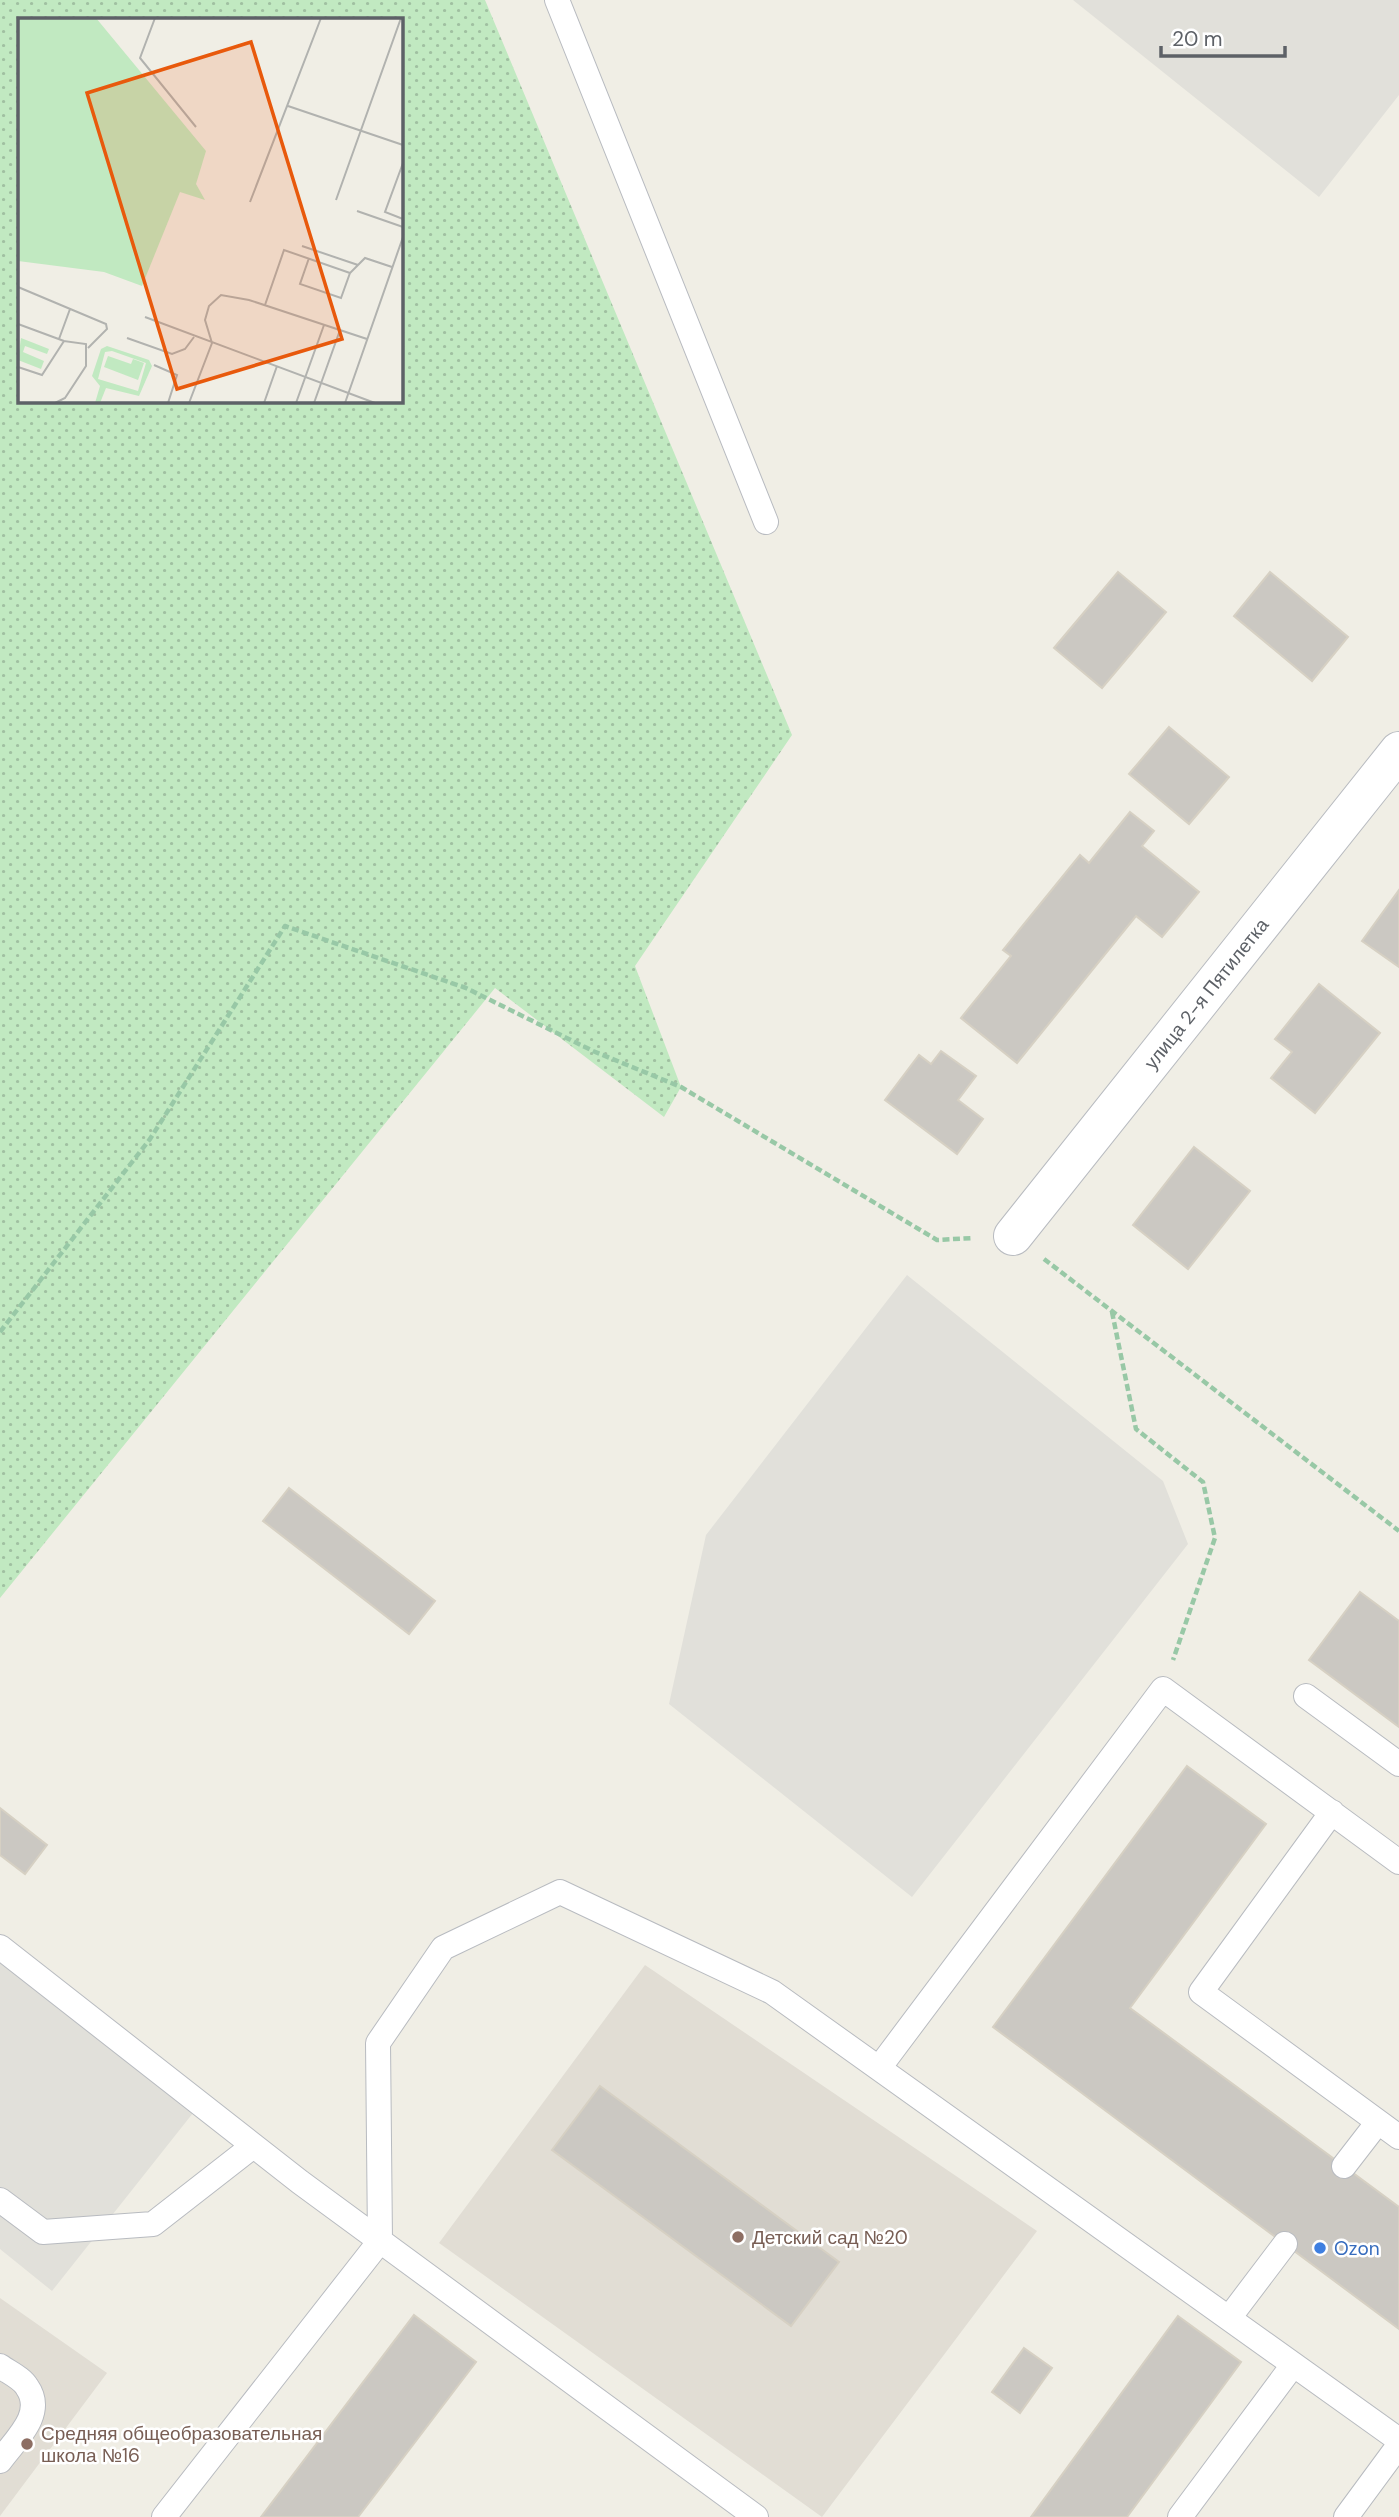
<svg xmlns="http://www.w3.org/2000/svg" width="1399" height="2517" font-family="'DM Sans',sans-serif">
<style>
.industrial{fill:#e1e0da}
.education{fill:#e1ddd4}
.grass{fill:url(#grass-dots);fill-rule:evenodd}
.building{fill:#cbc8c2;stroke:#d6d0c3;stroke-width:2}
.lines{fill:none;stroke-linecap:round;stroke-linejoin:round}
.lane-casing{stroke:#b8bbc0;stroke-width:26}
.street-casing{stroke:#b8bbc0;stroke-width:40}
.path{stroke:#98c8a6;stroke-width:4.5;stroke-dasharray:7 3.5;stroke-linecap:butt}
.lane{stroke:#fff;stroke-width:24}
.street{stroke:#fff;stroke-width:38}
.education-dot{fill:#8d6e63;stroke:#fff;stroke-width:2.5}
.shop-dot{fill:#3f7fe0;stroke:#fff;stroke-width:2.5}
.labels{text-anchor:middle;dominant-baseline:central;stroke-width:5;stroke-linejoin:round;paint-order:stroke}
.street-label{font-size:19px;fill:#5d6167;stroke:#fff}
.education-label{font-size:19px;fill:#785e54;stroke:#fff;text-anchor:start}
.shop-label{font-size:19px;fill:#366cbe;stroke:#fff;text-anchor:start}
.inset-road{fill:none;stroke:#b1b2af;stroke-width:2}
.view{fill:#e8590c;fill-opacity:0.15;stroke:#e8590c;stroke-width:3.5}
.inset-edge{fill:none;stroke:#5d6167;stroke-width:3.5}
</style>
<defs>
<pattern id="grass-dots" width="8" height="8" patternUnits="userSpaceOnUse" patternTransform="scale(1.75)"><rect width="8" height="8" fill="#c1e9c1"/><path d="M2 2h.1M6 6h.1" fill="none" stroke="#a0c0a1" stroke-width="1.8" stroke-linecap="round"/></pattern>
</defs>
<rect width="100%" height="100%" fill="#f0eee5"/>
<!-- industrial -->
<path class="industrial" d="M1073,0H1399V95L1319,197Z
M907,1275L1163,1481L1188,1544L912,1897L669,1704L706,1535Z
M0,1961L193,2113L52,2291L0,2249Z"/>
<!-- education -->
<path class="education" d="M645,1965L1037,2231L822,2517L439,2243Z
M0,2298L107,2373L0,2516Z"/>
<!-- grass -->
<path class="grass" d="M0,0H485L792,735L635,966L681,1087L664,1117L495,988L0,1598ZM19,19H401V401H19Z"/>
<!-- building -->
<path class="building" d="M1118,572L1166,612L1102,688L1054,648Z
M1270,572L1348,637L1312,681L1234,616Z
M1169,727L1229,777L1189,824L1129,774Z
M1130,812L1154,831L1142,846L1199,892L1162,937L1136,916L1017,1063L961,1018L1011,956L1003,950L1080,855L1089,863Z
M1399,890V967L1362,941Z
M1319,984L1380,1033L1315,1113L1271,1078L1292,1052L1275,1039Z
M941,1051L976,1076L958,1100L983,1119L957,1154L885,1100L919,1055L931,1064Z
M1194,1147L1250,1191L1188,1269L1133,1225Z
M289,1488L435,1601L409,1634L263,1521Z
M1360,1592L1399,1621V1727L1309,1660Z
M1187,1766L1266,1824L1130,2008L1399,2207V2329L993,2027Z
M0,1808L47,1845L25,1874L0,1855Z
M600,2086L839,2262L791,2326L552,2150Z
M414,2315L476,2362L358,2517H261Z
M1178,2316L1241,2362L1208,2407L1127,2517H1031Z
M1024,2348L1052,2368L1020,2413L992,2392Z"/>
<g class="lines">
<defs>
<path id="lane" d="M557,0L766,522
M1306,1696L1399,1764
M1332,1812L1201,1992L1399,2137
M0,1947L300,2182L756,2517
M879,2068L1163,1689L1399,1862
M1344,2166L1378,2122
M0,2200L43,2232L153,2224L253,2146
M1229,2318L1285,2244
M0,2366C8,2372 22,2378 27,2387C46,2414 15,2440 0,2461
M164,2517L380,2241L378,2043L443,1948L560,1892L772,1992L1399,2440
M1180,2517L1293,2365
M1346,2517L1399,2445"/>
<g id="street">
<path id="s1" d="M1013,1236L1399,751"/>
</g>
</defs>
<!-- lane casing -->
<use href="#lane" class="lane-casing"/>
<!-- street casing -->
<use href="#street" class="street-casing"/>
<!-- path -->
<path class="path" d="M1044,1259L1399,1531
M1112,1312L1136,1429L1203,1482L1215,1538L1173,1660
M0,1332L150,1139L285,926L466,988L593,1051L681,1087L937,1240L973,1238"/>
<!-- lane -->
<use href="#lane" class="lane"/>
<!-- street -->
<use href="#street" class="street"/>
</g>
<!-- markers -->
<g class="education-dot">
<circle cx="738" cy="2237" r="7"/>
<circle cx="27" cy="2444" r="7"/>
</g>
<circle class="shop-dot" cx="1320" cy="2248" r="7"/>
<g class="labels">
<!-- street labels -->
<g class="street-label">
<text stroke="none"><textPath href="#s1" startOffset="310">улица 2-я Пятилетка</textPath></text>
</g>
<!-- education labels -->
<g class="education-label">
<text x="752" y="2237">Детский сад №20</text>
<text x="41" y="2433">Средняя общеобразовательная<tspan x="41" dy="22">школа №16</tspan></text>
</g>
<!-- shop labels -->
<g class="shop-label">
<text x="1334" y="2248">Ozon</text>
</g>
</g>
<!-- overview -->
<g transform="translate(18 18)">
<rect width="385" height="385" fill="#f0eee5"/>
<path d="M0,0H78L188,133L178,166L187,182L162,174L124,268L86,254L0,243Z" fill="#c1e9c1"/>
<path d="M3,320L31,331L29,336L7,328L5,334L26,343L23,351L0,342Z" fill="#c1e9c1"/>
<path d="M89,328L131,342L134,348L121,378L88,370L82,385H77L82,368L74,358L83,331ZM94,333L128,345L120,373L80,361L87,334ZM90,338L113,346L115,341L126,345L120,362L86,349Z" fill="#c1e9c1" fill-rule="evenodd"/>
<path class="inset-road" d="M137,0L122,40L178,109M270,88L385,127M385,145L367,194L385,201M318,182L383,0M232,184L303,0M339,193L385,209M284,228L340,247M291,240L282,266L323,280L332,255L347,240L374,249M0,269L88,306L89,311L70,330M247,287L266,232L332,255M127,299L357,385M0,306L46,323M109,320L154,336L167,331L176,319M41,321L52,291M136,347L159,357L150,385M0,349L24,357L46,323L68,326V348L47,380L37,385M171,385L194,325L187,302L191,288L203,277L231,282L349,321M246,385L259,348M278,385L306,307M296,385L322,312M327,385L385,219"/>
<path class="view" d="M233,24L324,321L159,371L69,75Z"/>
<rect width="385" height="385" class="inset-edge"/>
</g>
<!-- scale -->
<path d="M1161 46v10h124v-10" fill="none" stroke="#5d6167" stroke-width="3.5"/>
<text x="1172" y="46" font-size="21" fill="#5d6167" stroke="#ffffff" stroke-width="5" paint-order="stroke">20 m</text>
</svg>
